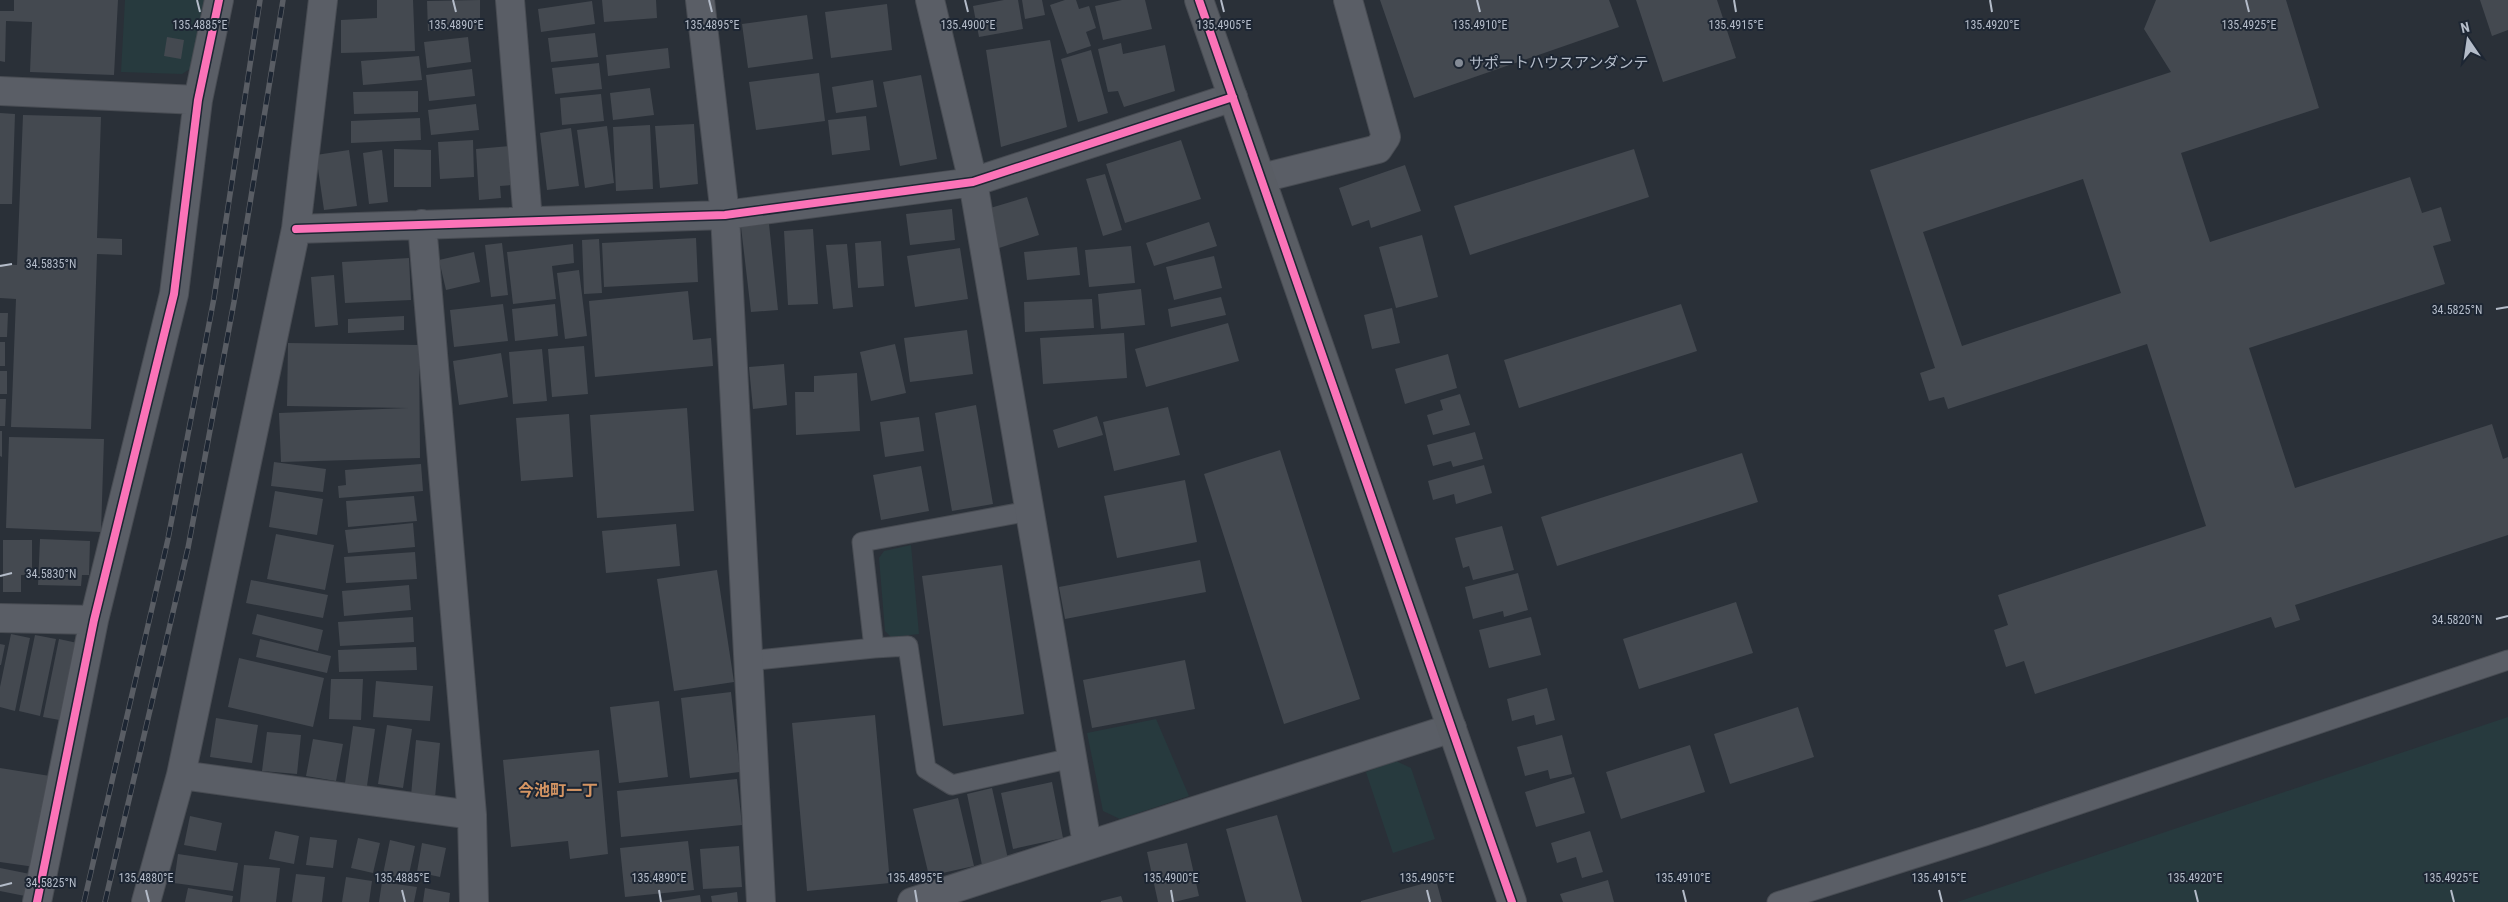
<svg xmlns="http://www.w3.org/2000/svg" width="2508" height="902" font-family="'Roboto Condensed','Noto Sans JP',sans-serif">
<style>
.green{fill:#273a3e}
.building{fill:#444950;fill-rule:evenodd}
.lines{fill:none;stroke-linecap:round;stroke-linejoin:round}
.lane-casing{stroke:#484c53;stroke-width:21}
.street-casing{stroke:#484c53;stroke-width:30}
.secondary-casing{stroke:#484c53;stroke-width:30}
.lane{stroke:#5a5e66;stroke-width:19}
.street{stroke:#5a5e66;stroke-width:28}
.secondary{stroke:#595d64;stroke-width:28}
.rail-casing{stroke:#595d64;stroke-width:5.5}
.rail{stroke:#1d2633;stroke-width:4;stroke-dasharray:11;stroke-linecap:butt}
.cycleway-casing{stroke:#1d2633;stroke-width:11}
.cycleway{stroke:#fb73b8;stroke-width:8}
.ticks{fill:none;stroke:#b4bcc9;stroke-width:2}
.poi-dot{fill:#848b96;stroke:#1d2633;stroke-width:2}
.labels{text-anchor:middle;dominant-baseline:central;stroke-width:4;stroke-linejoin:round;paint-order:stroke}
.poi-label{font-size:15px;fill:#b4bcc9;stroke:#1d2633;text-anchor:start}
.neighbourhood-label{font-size:16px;font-weight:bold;fill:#d59563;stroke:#1d2633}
.ticks-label{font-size:12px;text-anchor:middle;fill:#b4bcc9;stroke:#1d2633;stroke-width:4;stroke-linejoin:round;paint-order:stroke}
</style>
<rect width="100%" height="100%" fill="#2a3038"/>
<!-- green -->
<path class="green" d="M125,0H205L196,65L182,74L121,72Z
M911,545L919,634L891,637L885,631L879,558L884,551Z
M2508,717V902H1957Z
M1156,719L1189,796L1120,819L1103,811L1087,733Z
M1396,761L1411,768L1435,839L1393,853L1366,772Z"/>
<!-- building -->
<path class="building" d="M14,0H118L114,75L30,72L32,22L6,21L5,62L0,61V11H14Z
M377,0H413L415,51L341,53V20L377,18Z
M480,0V30L428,31L427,1Z
M602,0H656L657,18L604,22Z
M1004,0H1018L1023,29L979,37L973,6Z
M1022,0H1042L1045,15L1025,19Z
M1065,0H1076L1079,9L1089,6L1096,28L1086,32L1091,46L1067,54L1050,5Z
M1122,0H1145L1152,29L1103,40L1095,6Z
M1380,0H1609L1619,27L1414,98Z
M1636,0H1717L1736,58L1663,82Z
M2156,0H2286L2319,108L2181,153L2210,242L2410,177L2422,213L2441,207L2451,241L2433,246L2445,284L2249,348L2295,488L2492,424L2503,459L2508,457V535L2295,605L2300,620L2275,628L2271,617L2035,694L2024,661L2006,667L1994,630L2008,625L1998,595L2206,526L2147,344L1948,409L1944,397L1929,401L1920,373L1935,368L1870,170L2171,72L2144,29ZM2083,179L2121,293L1962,346L1923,232Z
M2480,0H2508V30L2492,36Z
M592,1L595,24L541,32L538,9Z
M887,4L892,50L831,58L825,12Z
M807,15L813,59L748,68L742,24Z
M595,33L598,57L551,62L548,38Z
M167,37L184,40L181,59L164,56Z
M468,37L471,62L427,68L424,42Z
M1050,40L1067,127L1001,147L986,50Z
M1121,43L1123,54L1165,45L1175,91L1124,107L1118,91L1108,92L1098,49Z
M668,48L670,68L608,76L606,55Z
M1091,50L1108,113L1078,122L1061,59Z
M419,56L422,80L363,85L361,61Z
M599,63L602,89L555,94L552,68Z
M472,69L475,96L429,101L426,75Z
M819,73L825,121L756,130L749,82Z
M921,75L937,159L900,166L883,82Z
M873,80L877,107L836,113L832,87Z
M650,88L654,115L613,120L610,93Z
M418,91V112L354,114L353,92Z
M601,94L604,121L562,125L560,98Z
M476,104L479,130L431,135L428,110Z
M0,113L15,114L12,204H0Z
M23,115L101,117L97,238L122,239V255L97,254L91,429L11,427L16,299L0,298V264L17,265Z
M866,116L870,150L832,155L828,120Z
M420,118L421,140L351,143V121Z
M694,124L698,184L660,188L655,126Z
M650,125L653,189L616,191L613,127Z
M607,126L614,183L585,188L577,130Z
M571,128L579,186L547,190L540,133Z
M473,140L474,177L440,179L438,142Z
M1181,140L1201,199L1125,223L1106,164Z
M510,146L512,185L500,186L501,198L479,200L476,149Z
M394,149L431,150V187H394Z
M1634,149L1649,197L1470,255L1454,206Z
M349,150L357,206L324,210L316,155Z
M382,150L388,202L369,204L363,153Z
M1405,165L1421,211L1371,228L1369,220L1352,226L1339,188Z
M1105,174L1122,230L1103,236L1086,179Z
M1027,197L1039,235L999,248L987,209Z
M952,209L955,240L910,245L906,214Z
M1209,222L1217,246L1154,266L1146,243Z
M769,224L778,310L751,312L741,227Z
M813,229L818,304L788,305L784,231Z
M1422,235L1438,297L1396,308L1379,247Z
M696,238L698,282L604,287L602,243Z
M599,239L602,293L584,294L582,240Z
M881,241L884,286L858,288L855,243Z
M502,243L508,295L491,297L485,245Z
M573,244L574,263L552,266L556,299L513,304L507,252Z
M847,244L853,307L833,309L826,245Z
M1131,246L1135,283L1089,287L1085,250Z
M1077,247L1080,275L1027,280L1024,252Z
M960,248L968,299L915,307L907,256Z
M474,252L480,282L446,290L439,260Z
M1214,256L1222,288L1174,300L1166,267Z
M409,258L411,300L345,303L342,262Z
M579,270L587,336L565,339L557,273Z
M334,275L338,325L315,327L311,277Z
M1141,289L1145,325L1101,329L1098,294Z
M688,291L693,340L711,338L713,366L595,377L589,301Z
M1221,297L1226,315L1171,327L1168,309Z
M1092,299L1094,328L1025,332L1024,302Z
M503,304L508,341L454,347L450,310Z
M555,304L558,336L515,341L512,309Z
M1681,304L1697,351L1519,408L1504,360Z
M1392,308L1400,343L1372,349L1364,315Z
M0,313H8L7,337H0Z
M404,316V330L348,333V319Z
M1228,323L1239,361L1146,387L1135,349Z
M967,330L973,374L910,382L904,338Z
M1124,333L1127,378L1043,384L1040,338Z
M0,342H5V366H0Z
M288,343L419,345L420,458L281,462L279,413L408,408L287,406Z
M895,344L906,393L871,401L860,352Z
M584,346L588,394L552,397L548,349Z
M542,349L547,401L513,404L509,352Z
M501,353L508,397L459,405L453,361Z
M1448,354L1457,388L1405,404L1395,369Z
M784,364L787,405L753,409L749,367Z
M0,371H7V394H0Z
M857,373L860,431L796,435L795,392H814V376Z
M1460,394L1470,425L1433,435L1427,415L1443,410L1440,400Z
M0,399H6L5,426H0Z
M976,405L993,504L952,511L935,413Z
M1168,407L1180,455L1114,471L1103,422Z
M687,408L694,511L597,518L590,415Z
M569,414L573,477L521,481L516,418Z
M1097,416L1103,435L1058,448L1053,430Z
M919,417L924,451L885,457L880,422Z
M0,431H2V457L0,456Z
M1475,432L1483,459L1453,467L1451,461L1433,466L1427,445Z
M9,437L104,439L101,532L6,528Z
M1280,450L1360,699L1284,724L1204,474Z
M1742,453L1758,502L1557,566L1541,517Z
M274,462L326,469L323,492L271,486Z
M421,464L423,491L339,498L338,486L346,485L345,470Z
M1484,465L1492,493L1456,504L1454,494L1433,500L1428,481Z
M921,466L929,511L881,520L873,475Z
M1185,480L1197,542L1117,558L1104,496Z
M275,491L323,499L317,535L269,527Z
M414,496L417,521L348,527L346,501Z
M413,523L415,547L348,553L345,530Z
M676,524L680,566L606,573L602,531Z
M1502,526L1514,570L1473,580L1469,566L1463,568L1455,538Z
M276,534L334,545L325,590L267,579Z
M40,539L90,541L89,575H82L81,586L38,585Z
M3,540H32V575H21V592H3Z
M415,552L417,579L346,583L344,557Z
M1200,560L1206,592L1065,619L1059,587Z
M1002,565L1024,714L943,726L922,576Z
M717,570L734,682L674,691L657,579Z
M1518,573L1528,610L1504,617L1503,611L1473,619L1465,587Z
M251,580L328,595L323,618L246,603Z
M409,585L411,610L344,616L342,591Z
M1736,602L1753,653L1639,689L1623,639Z
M257,614L323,630L318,651L252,634Z
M413,617L414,642L340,646L338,622Z
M1531,617L1541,655L1489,668L1479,630Z
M11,634L30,638L15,711L0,707V687Z
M35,635L56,639L40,716L19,711Z
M59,639L82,644L65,721L43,717Z
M260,639L331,656L327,673L256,657Z
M0,644L5,645L1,665H0Z
M416,647L417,670L339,672L338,650Z
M239,658L324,678L313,727L228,707Z
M1185,660L1195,709L1092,728L1083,680Z
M331,679H363L361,720L329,719Z
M376,681L433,686L430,721L373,717Z
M1547,688L1555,720L1536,725L1534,715L1512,721L1507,699Z
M731,692L740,772L690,778L681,698Z
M659,701L668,777L619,783L610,707Z
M1798,707L1814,757L1730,784L1714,734Z
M875,715L890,883L807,891L792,723Z
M216,718L258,725L252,763L210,757Z
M387,725L412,729L403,788L378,784Z
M353,726L375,729L367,786L345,783Z
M267,732L301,735L297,774L262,771Z
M1562,735L1572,774L1550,779L1548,770L1525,776L1517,747Z
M313,739L343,744L336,781L306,776Z
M416,740L440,743L435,798L411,796Z
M1690,745L1705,792L1621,819L1606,772Z
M599,750L608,854L570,859L568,841L511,847L503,760Z
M0,768L50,776L35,867L0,862Z
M1574,777L1585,813L1536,827L1525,792Z
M737,779L742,825L621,837L617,791Z
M1052,782L1063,838L1013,849L1001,793Z
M992,788L1008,859L982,865L967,794Z
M958,798L974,866L929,876L913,809Z
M1277,815L1302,902H1246L1226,829Z
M190,816L222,823L216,851L184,845Z
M275,831L299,836L294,864L269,859Z
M1590,831L1603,872L1582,878L1576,857L1557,863L1551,843Z
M310,837L337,840L333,868L306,865Z
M358,838L380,843L373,873L351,868Z
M390,840L415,846L408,879L383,874Z
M688,841L694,890L625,897L620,848Z
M422,843L446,848L440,877L417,872Z
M1187,843L1199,896L1174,902H1158L1147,852Z
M739,846L742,887L703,889L700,849Z
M178,854L238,863L233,891L174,883Z
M244,865L280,868L276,902H240Z
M0,868L30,874L25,896L0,891Z
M296,874L325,877L322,902H292Z
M346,877L372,881L369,902H342Z
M1436,880L1442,902H1361V901Z
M1608,880L1614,902H1563L1560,894Z
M382,882L417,887L414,902H379Z
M188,888L233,896L232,902H185Z
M425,888L450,893L449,902H423Z
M737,892L738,902H712L711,896Z
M700,895L701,902H661V901Z
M1121,896L1123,902H1101V901Z"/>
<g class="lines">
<defs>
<path id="lane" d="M874,648L908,646L926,769L952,785L1072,758
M748,661L874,648L862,542L1029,511
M1777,902L1985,836L2508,660"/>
<path id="street" d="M510,0L528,221
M700,0L725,215L761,902
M930,0L973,182L1087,844
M0,91L198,100
M1262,178L1378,149L1386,137L1348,0
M422,224L472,815L474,902
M296,229L725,215L973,182L1233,97
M0,618L94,620
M181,775L472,815
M37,902L94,620L174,294L198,100L219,0
M146,902L181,775L296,229L323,0
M912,902L1452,728"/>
<path id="secondary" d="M1199,0L1512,902"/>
</defs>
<!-- lane casing -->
<use href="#lane" class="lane-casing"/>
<!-- street casing -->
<use href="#street" class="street-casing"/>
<!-- secondary casing -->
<use href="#secondary" class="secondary-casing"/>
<!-- lane -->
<use href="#lane" class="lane"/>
<!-- street -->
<use href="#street" class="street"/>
<!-- secondary -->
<use href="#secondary" class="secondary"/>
<defs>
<path id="rail" d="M84,902L168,539L214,298L260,0
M105,902L188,548L234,302L283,0"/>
</defs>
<!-- rail casing -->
<use href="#rail" class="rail-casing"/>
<!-- rail -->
<use href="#rail" class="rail"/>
<defs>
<path id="cycleway" d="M1199,0L1512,902
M296,229L725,215L973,182L1233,97
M37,902L94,620L174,294L198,100L219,0"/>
</defs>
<!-- cycleway casing -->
<use href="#cycleway" class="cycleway-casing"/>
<!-- cycleway -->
<use href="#cycleway" class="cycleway"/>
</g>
<!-- ticks -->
<path class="ticks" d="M197,0L200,12M453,0L456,12M709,0L712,12M965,0L968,12M1221,0L1224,12M1477,0L1480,12M1734,0L1736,12M1990,0L1992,12M2246,0L2249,12M0,266L12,264M2496,309L2508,307M0,576L12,573M2496,619L2508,616M0,886L12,883M146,890L149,902M402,890L405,902M659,890L661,902M915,890L917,902M1171,890L1173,902M1427,890L1430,902M1683,890L1686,902M1939,890L1942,902M2195,890L2198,902M2451,890L2454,902"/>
<!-- markers -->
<circle class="poi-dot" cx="1459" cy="63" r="5"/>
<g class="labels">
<!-- poi labels -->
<g class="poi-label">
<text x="1469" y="63">サポートハウスアンダンテ</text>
</g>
<!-- neighbourhood labels -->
<g class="neighbourhood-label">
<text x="558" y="790">今池町一丁</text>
</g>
</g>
<g class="ticks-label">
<text x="200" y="29">135.4885°E</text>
<text x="456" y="29">135.4890°E</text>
<text x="712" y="29">135.4895°E</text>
<text x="968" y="29">135.4900°E</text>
<text x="1224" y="29">135.4905°E</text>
<text x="1480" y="29">135.4910°E</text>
<text x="1736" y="29">135.4915°E</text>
<text x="1992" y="29">135.4920°E</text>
<text x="2249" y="29">135.4925°E</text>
<text x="51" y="268">34.5835°N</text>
<text x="2457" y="314">34.5825°N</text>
<text x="51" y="578">34.5830°N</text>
<text x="2457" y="624">34.5820°N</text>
<text x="146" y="882">135.4880°E</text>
<text x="402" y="882">135.4885°E</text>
<text x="659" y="882">135.4890°E</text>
<text x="915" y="882">135.4895°E</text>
<text x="1171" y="882">135.4900°E</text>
<text x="1427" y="882">135.4905°E</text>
<text x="1683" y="882">135.4910°E</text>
<text x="1939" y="882">135.4915°E</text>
<text x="2195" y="882">135.4920°E</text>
<text x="2451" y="882">135.4925°E</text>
<text x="51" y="887">34.5825°N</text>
</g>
<!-- north arrow -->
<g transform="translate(2468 40) rotate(347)" stroke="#1d2633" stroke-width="4" paint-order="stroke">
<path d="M0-4L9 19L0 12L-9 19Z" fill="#b4bcc9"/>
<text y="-8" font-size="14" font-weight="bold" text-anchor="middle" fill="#b4bcc9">N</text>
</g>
</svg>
